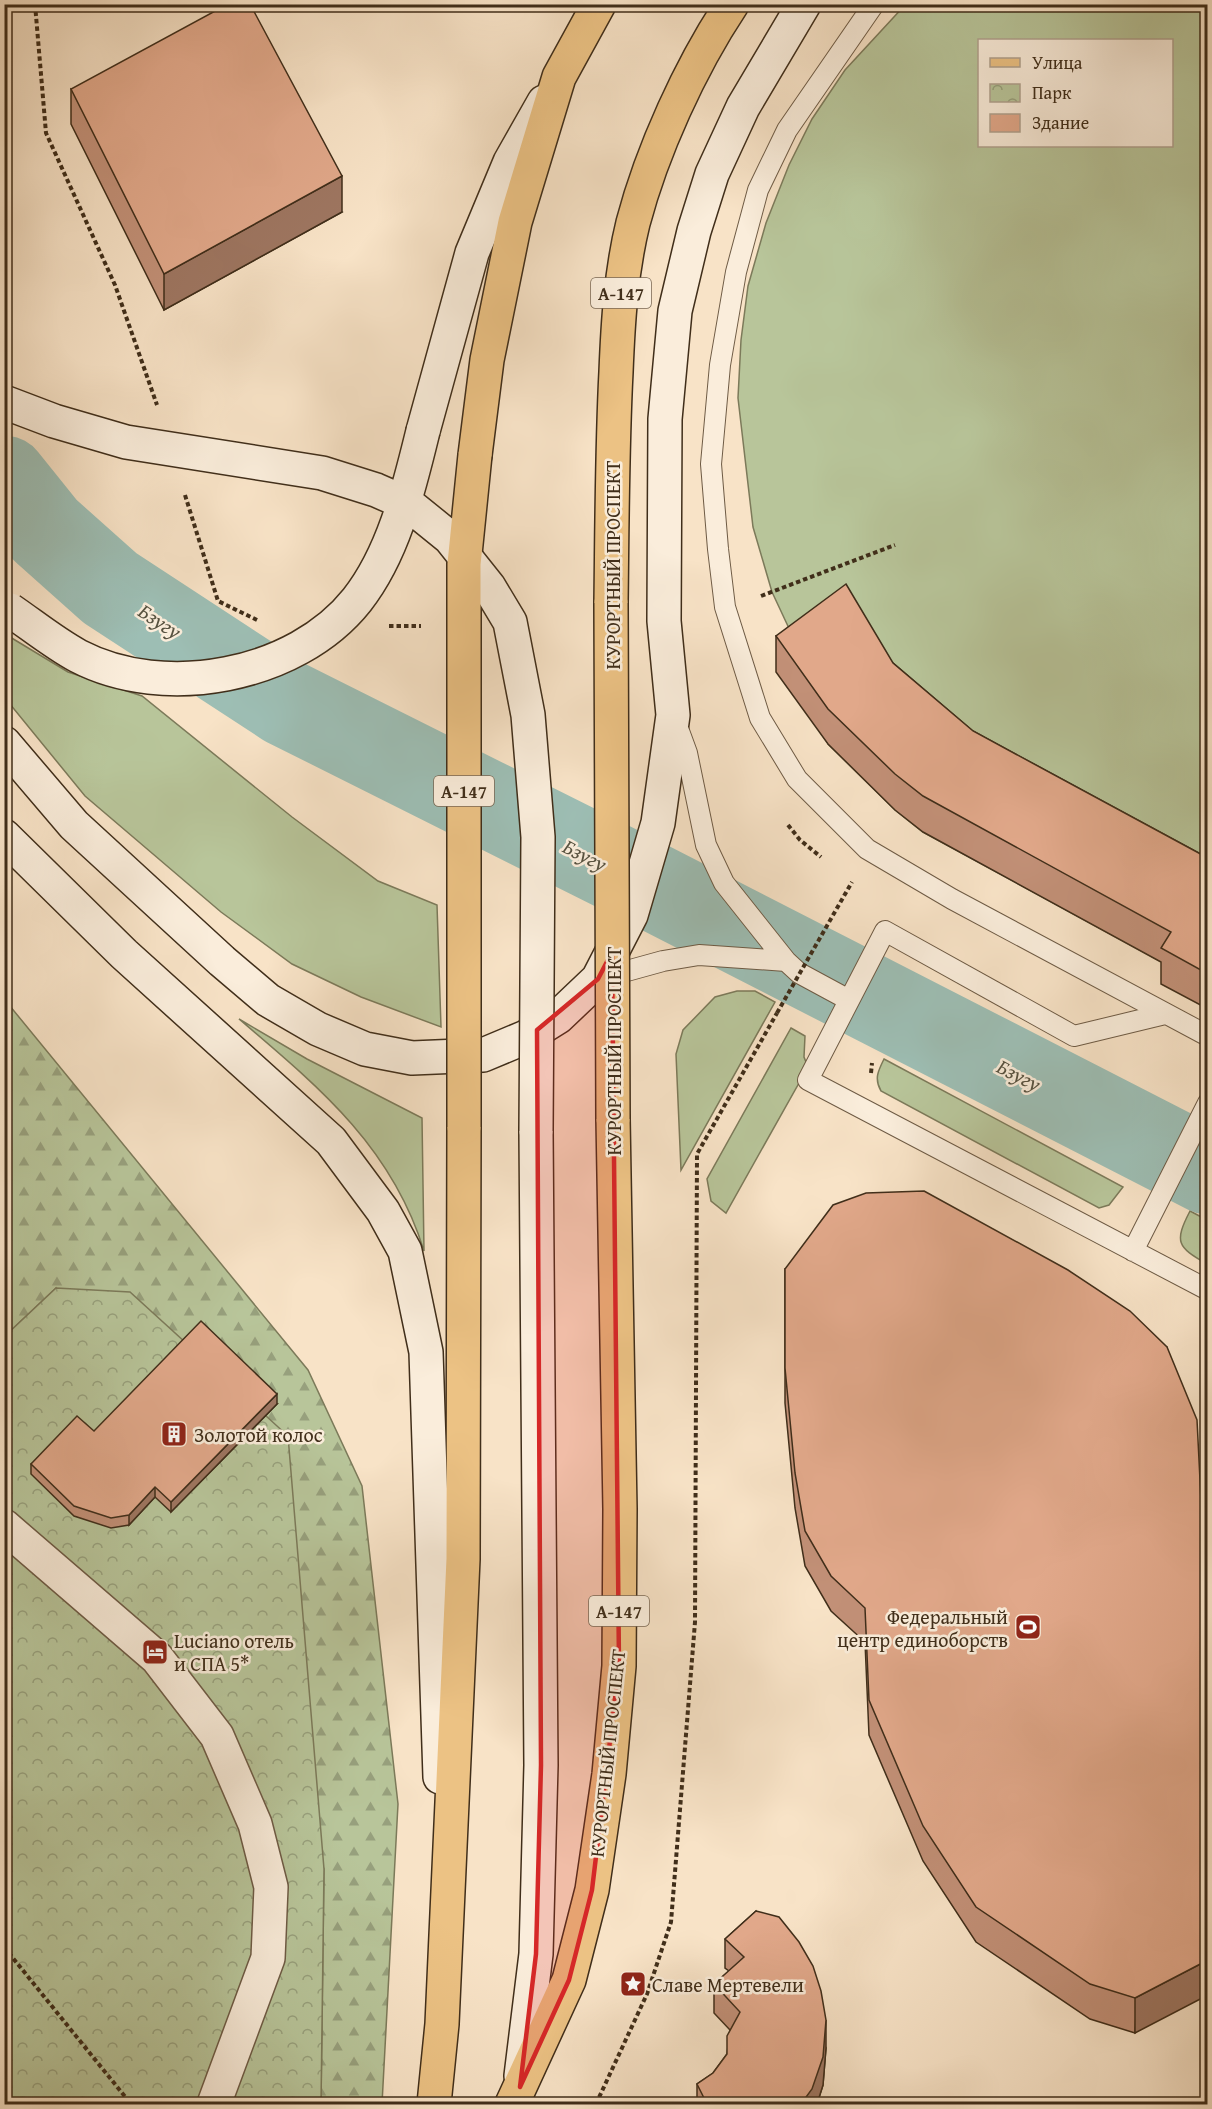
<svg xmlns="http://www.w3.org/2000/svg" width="1212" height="2109" font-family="'Gentium Book Plus',serif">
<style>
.grass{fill:#b8c59a;stroke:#7c7a5a;stroke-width:1.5;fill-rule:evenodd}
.forest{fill:url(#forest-firs);stroke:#7c7a5a;stroke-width:1.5}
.park{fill:url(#park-crowns);stroke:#7c7a5a;stroke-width:1.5}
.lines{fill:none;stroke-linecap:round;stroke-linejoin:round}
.river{stroke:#9dbeb4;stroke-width:87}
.service-casing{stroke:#6e5b45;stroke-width:22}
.minor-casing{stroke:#6e5b45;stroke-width:36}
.secondary-casing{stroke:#402e1a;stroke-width:36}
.primary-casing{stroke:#402e1a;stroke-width:36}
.path{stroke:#402e1a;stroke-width:4;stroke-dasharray:4.5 3;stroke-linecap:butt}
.service{stroke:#faeddb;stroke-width:20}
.minor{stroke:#faeddb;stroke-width:33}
.secondary{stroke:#faeddb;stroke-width:33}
.primary{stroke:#ecc284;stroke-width:33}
.secondary-bridge-casing{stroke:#402e1a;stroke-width:36;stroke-linecap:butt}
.primary-bridge-casing{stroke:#402e1a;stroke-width:36;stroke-linecap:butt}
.path-bridge{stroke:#402e1a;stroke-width:4;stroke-dasharray:4.5 3;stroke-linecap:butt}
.secondary-bridge{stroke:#faeddb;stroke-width:33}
.primary-bridge{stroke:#ecc284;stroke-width:33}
.wall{fill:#c29077;stroke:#402e1a;stroke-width:1.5}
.shaded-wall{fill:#9e7661;stroke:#402e1a;stroke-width:1.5}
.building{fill:#e1a88a;stroke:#402e1a;stroke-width:1.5}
.marked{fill:#d62828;fill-opacity:0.2;stroke:#d62828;stroke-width:4.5;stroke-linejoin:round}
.labels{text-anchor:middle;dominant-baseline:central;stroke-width:5;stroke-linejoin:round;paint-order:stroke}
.shield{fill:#faeddb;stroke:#786754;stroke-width:1.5}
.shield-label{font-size:18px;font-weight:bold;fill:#402e1a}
.street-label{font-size:20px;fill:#402e1a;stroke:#faeddb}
.poi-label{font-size:20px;fill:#402e1a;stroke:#faeddb;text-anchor:start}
.water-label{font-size:21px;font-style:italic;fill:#575240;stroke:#faeddb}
</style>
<defs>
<pattern id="forest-firs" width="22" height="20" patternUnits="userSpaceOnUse" patternTransform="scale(1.5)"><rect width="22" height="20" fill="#b8c59a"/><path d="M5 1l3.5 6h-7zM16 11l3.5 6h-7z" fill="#97a07d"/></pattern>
<pattern id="park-crowns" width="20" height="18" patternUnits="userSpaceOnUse" patternTransform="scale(1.5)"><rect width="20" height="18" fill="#b8c59a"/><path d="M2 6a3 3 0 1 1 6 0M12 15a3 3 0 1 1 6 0" fill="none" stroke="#97a07d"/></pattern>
</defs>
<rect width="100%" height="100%" fill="#f8e3c7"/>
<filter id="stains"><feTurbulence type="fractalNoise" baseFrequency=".00333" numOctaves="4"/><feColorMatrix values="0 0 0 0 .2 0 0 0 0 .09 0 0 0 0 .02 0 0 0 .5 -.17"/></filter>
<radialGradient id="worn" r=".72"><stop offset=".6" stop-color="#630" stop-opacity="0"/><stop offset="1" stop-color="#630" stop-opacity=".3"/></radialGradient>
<!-- grass -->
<path class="grass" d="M905,5H1207V1009L1171,967L923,832L895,810L828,744L801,654L772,592L753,527L738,398L741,340L748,286L766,223L789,165L812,119L845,70ZM980,40H1172V146H980Z
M5,634L68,672L142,696L292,817L378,881L437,905L441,1027L361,997L292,964L221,912L85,796L5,698Z
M737,991H755L775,1002L681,1170L676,1054L683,1030L715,997Z
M239,1019L307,1059L422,1118L424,1251C392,1147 319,1087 239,1019Z
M791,1028L805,1036L804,1057L808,1067L726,1213L711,1201L707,1179Z
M884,1059L1123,1187L1109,1205L1099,1208L881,1091C874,1079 878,1071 884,1059Z
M1190,1211L1207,1220V1264C1177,1247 1174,1242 1190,1211Z"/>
<!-- forest -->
<path class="forest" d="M5,1000L308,1370L362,1486L398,1804L382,2104H321L324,1869L56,1288L5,1336Z"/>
<!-- park -->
<path class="park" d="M56,1288L130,1292L288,1436L324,1869L321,2104H5V1336Z"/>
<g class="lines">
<!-- river -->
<path class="river" d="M4,479L45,530L110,588L286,703L626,873L1208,1171"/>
<defs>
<path id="service" d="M874,4L787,130L758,190L736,272L720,365L711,464L718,549L725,607L760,718L797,779L867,849L952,899L1208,1036
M676,723L687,753L706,845L724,883L786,961L799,973L849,1000
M605,977L663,961L699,955L786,961
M1165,1014L1074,1036L885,931L808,1080L1208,1290
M1133,1251L1208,1103"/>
<path id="minor" d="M4,1526L157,1658L217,1736L255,1824L271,1887L268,1958L214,2104"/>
<path id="secondary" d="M423,431L472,253L510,162L544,102
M4,743L74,825L222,961L268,1000L318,1029L365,1049L412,1058L483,1055L526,1037L558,1017L598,979L631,915L658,823L673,715L664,621L665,419L675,311L694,231L712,174L743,107L804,4
M4,836L124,954L331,1141L383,1211L405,1251L426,1352L440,1777
M521,2076L536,1954L541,1765L536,1131"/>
<path id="primary" d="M475,455L487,360L515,222L559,77L599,4
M611,603C612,526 612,449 616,372C618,322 621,272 633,223C652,151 690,67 732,4
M434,2104L442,2024L463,1559L464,1127
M512,2104L569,1980L592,1890L609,1774L619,1666L620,1509L613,1119"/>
</defs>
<!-- service casing -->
<use href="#service" class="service-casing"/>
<!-- minor casing -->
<use href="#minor" class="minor-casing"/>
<!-- secondary casing -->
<use href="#secondary" class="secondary-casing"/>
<!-- primary casing -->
<use href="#primary" class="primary-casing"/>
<!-- path -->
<path class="path" d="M35,4L46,133L115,285L157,405
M185,495L218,601L257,620
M761,596L895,545
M389,626H421
M788,825L800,840L821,857
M871,1073L872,1063
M4,1947L131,2104
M596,2104L647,1994L671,1922L695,1622L697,1154L777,1013"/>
<!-- service -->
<use href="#service" class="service"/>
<!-- minor -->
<use href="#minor" class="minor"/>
<!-- secondary -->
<use href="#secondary" class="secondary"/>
<!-- primary -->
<use href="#primary" class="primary"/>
<defs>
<path id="secondary-bridge" d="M4,402L54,421L126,442L322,473L376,490L408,504L450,538L489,587L510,622L528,715L538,837L536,1131
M10,610C32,625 54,643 78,656C164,701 296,677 357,600C394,553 409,488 423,431"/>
<path id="primary-bridge" d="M611,603L613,1119
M464,1127V564L475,455"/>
</defs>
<!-- secondary-bridge casing -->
<use href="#secondary-bridge" class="secondary-bridge-casing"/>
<!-- primary-bridge casing -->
<use href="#primary-bridge" class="primary-bridge-casing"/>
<!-- path-bridge -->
<path class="path-bridge" d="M777,1013L852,882"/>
<!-- secondary-bridge -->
<use href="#secondary-bridge" class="secondary-bridge"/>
<!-- primary-bridge -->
<use href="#primary-bridge" class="primary-bridge"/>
</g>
<!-- wall -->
<path class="wall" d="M71,89L342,212L164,310L71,124Z
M776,636L893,663L973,731L1208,858V1009L1161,984V962L923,832L895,810L828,744L776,672Z
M785,1269L1167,1347L1135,2033L1090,2019L976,1942L923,1861L869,1735L865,1642L831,1611L805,1566L795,1508L785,1403Z
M277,1404L171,1512L155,1497L129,1525L111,1528L74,1516L31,1474V1464L94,1431Z
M756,1911L826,2048L823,2085L817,2104H697V2084L713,2073L727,2054L730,2030L714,2013V1984L729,1971L725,1968V1939Z"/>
<!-- shaded-wall -->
<path class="shaded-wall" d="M342,176V212L164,310V274Z
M277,1394V1404L171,1512V1502Z
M155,1487V1497L129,1525V1515Z
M1208,1960V1995L1135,2033V1998Z
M826,2020V2048L823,2085L817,2104H801Z"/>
<!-- building -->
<path class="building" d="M228,4H250L342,176L164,274L71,89Z
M846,584L893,663L973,731L1208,858V974L1161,948L1171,932L923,796L895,774L828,709L776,636Z
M924,1191L1068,1270L1130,1311L1167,1347L1197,1420L1202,1520L1208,1515V1960L1135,1998L1090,1984L976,1907L923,1826L869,1700L865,1608L831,1576L805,1531L795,1473L785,1368V1269L833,1205L866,1193Z
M201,1321L277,1394L171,1502L155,1487L129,1515L111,1518L74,1506L31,1464L77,1416L94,1431Z
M756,1911L779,1917L799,1942L813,1966L821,1991L826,2020L823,2057L812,2089L801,2104H707L697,2084L713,2073L727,2054V2036L740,2012L714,1984L744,1957L725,1939Z"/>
<!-- marked area -->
<path class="marked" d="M612,952L619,1666L592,1890L569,1980L520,2087L536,1954L541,1765L537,1030L598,979Z"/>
<!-- icons -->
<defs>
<symbol id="building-square" viewBox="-11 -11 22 22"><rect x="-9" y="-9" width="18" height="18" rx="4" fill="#8f2418" stroke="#faeddb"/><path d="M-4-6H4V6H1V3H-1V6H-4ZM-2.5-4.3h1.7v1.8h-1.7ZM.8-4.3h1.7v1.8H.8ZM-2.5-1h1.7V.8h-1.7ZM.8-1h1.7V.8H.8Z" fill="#fff"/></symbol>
<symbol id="stadium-square" viewBox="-11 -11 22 22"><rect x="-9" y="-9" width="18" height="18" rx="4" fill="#8f2418" stroke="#faeddb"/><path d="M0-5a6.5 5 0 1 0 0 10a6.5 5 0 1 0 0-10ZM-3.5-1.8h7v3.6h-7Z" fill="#fff"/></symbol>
<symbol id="hotel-square" viewBox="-11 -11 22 22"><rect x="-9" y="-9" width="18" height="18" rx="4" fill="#8f2418" stroke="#faeddb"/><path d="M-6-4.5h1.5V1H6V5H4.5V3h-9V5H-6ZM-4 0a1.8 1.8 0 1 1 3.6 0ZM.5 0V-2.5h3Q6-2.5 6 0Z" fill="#fff"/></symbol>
<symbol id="sight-square" viewBox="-11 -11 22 22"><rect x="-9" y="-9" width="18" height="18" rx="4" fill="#8f2418" stroke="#faeddb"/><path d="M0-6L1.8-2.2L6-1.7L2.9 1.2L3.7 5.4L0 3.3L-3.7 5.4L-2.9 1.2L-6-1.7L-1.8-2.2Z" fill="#fff"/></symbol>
</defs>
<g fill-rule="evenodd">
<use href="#building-square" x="159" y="1419" width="30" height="30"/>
<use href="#stadium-square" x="1013" y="1612" width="30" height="30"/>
<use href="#hotel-square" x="140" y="1637" width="30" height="30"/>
<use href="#sight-square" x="618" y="1969" width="30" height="30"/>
</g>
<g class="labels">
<!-- shield labels -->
<g class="shield">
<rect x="591" y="278" width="60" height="30" rx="4.5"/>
<rect x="434" y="776" width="60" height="30" rx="4.5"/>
<rect x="589" y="1596" width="60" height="30" rx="4.5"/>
</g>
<g class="shield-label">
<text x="621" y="293">А-147</text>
<text x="464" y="791">А-147</text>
<text x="619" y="1611">А-147</text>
</g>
<!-- street labels -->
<g class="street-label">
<text transform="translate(612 565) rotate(-90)">КУРОРТНЫЙ ПРОСПЕКТ</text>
<text transform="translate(613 1051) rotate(-90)">КУРОРТНЫЙ ПРОСПЕКТ</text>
<text transform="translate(607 1753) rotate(-84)">КУРОРТНЫЙ ПРОСПЕКТ</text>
</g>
<!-- poi labels -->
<g class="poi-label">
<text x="194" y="1434">Золотой колос</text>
<text x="1008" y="1616" text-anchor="end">Федеральный<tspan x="1008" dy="23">центр единоборств</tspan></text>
<text x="174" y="1640">Luciano отель<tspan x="174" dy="23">и СПА 5*</tspan></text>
<text x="652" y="1984">Славе Мертевели</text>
</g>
<!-- water labels -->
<g class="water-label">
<text transform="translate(160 621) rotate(33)">Бзугу</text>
<text transform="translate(585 855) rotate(27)">Бзугу</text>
<text transform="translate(1019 1075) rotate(27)">Бзугу</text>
</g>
</g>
<!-- margin -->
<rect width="1212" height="2109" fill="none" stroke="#f8e3c7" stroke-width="24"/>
<rect x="6" y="6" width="1200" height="2097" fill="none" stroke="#402e1a" stroke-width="3"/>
<rect x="12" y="12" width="1188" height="2085" fill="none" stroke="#402e1a" stroke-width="1.5"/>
<!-- legend -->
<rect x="978" y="39" width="195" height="108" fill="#faeddb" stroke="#b0a18e" stroke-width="1.5"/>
<rect x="990" y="58" width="30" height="9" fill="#ecc284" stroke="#b0a18e" stroke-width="1.5"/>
<text x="1032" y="69" font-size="18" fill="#402e1a">Улица</text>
<rect x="990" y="84" width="30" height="18" fill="url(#park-crowns)" stroke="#b0a18e" stroke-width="1.5"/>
<text x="1032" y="99" font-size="18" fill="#402e1a">Парк</text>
<rect x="990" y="114" width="30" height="18" fill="#e1a88a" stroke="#b0a18e" stroke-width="1.5"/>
<text x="1032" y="129" font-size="18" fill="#402e1a">Здание</text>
<rect width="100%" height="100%" filter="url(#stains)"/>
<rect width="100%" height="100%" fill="url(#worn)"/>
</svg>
